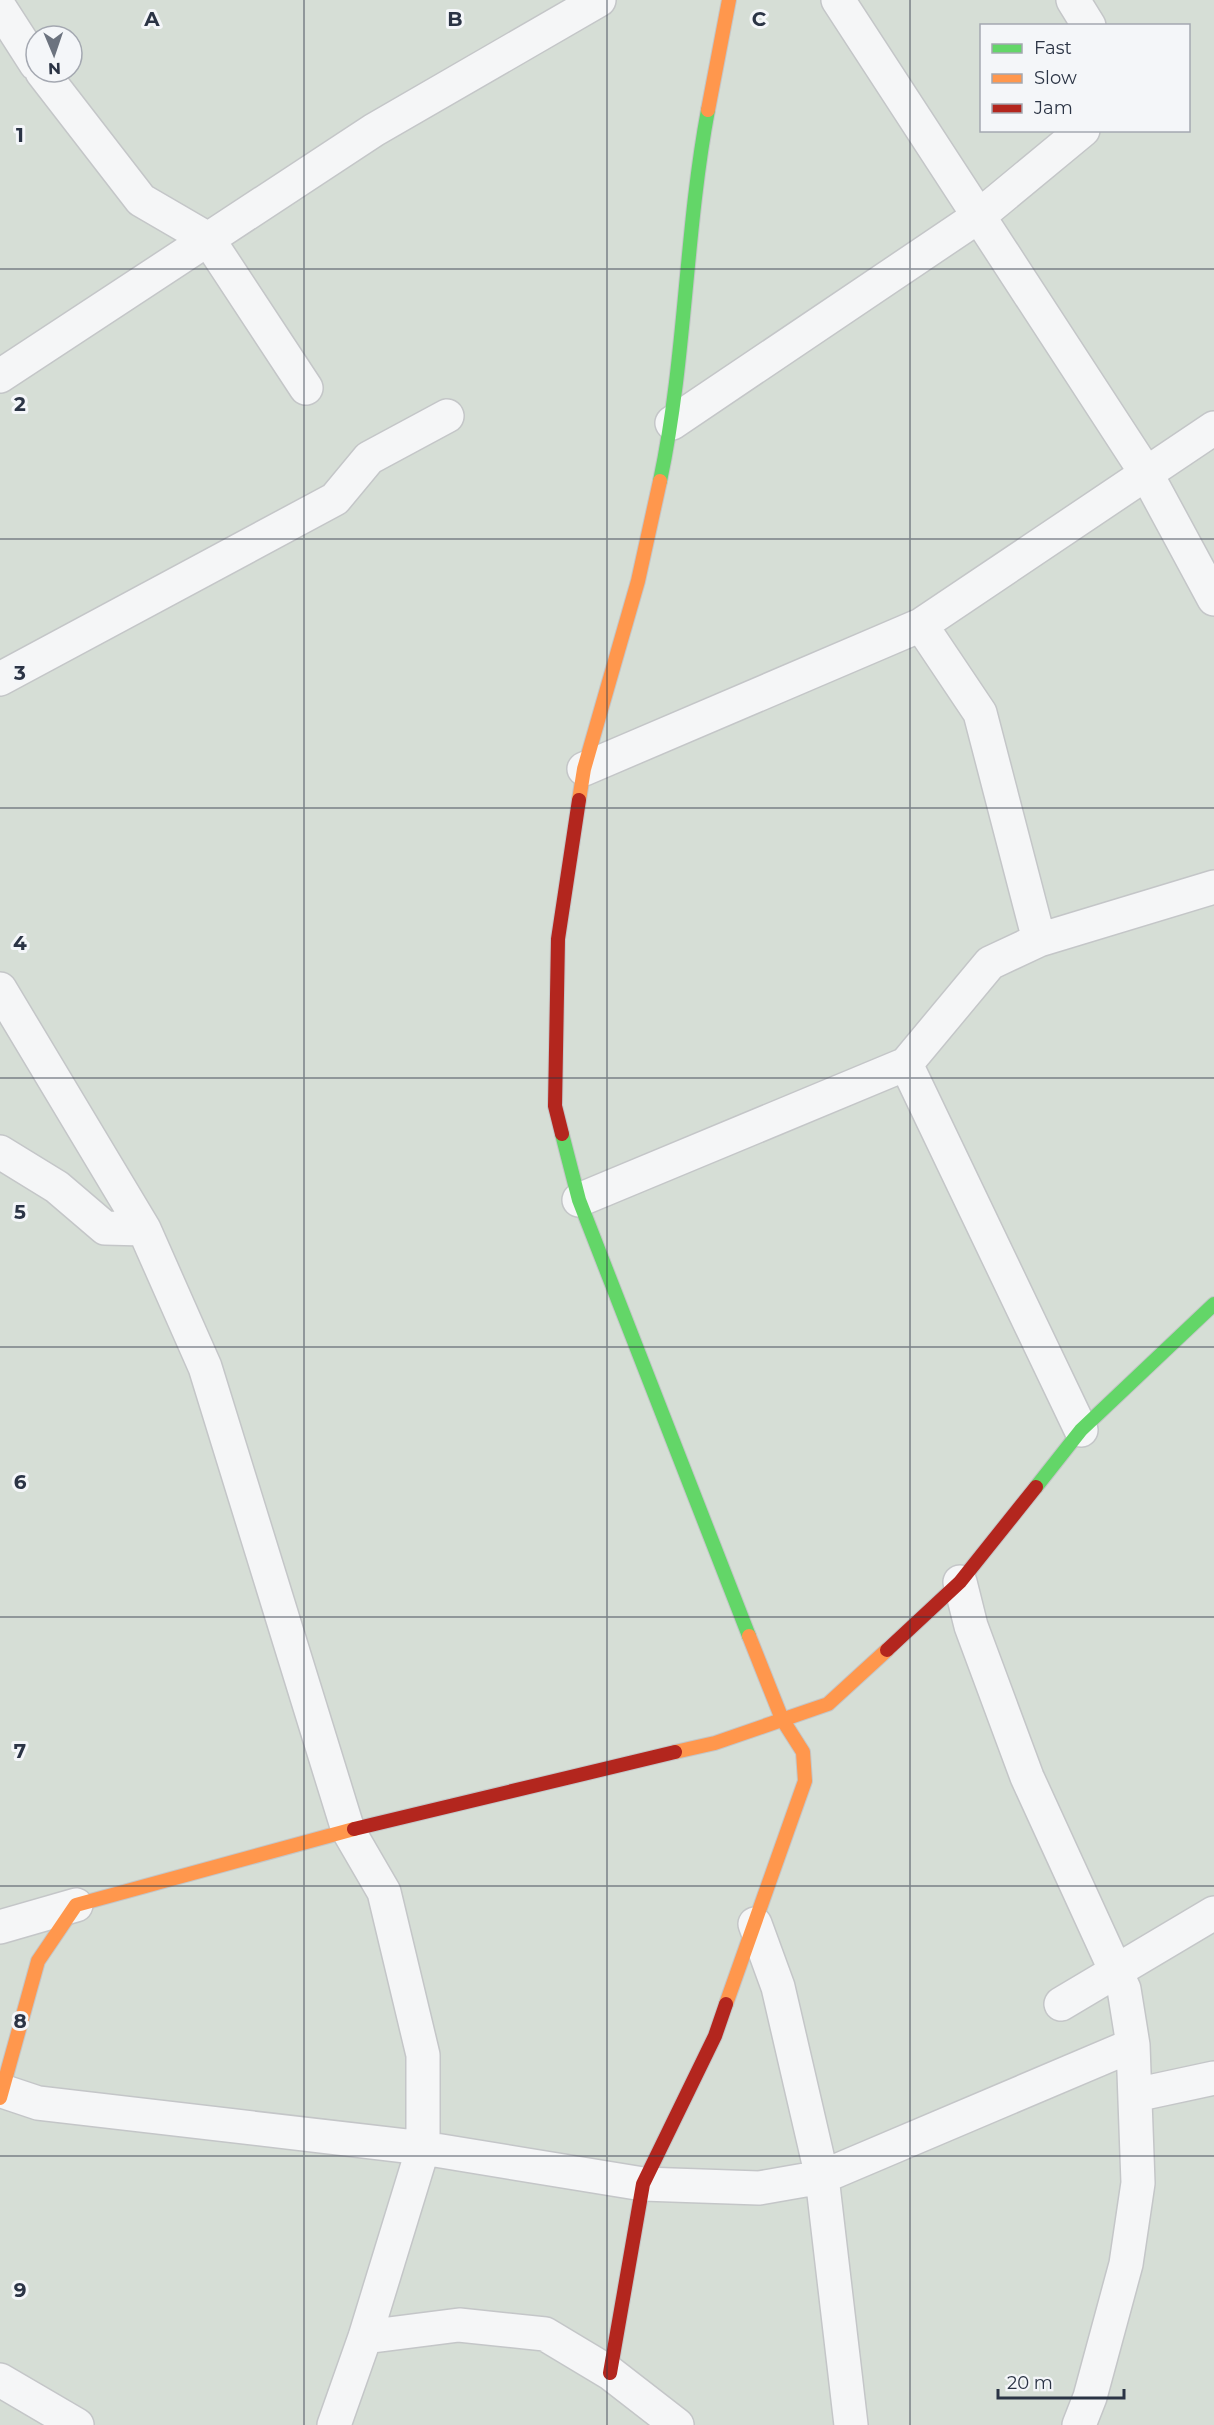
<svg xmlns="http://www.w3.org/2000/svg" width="1214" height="2425" font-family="Montserrat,sans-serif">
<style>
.green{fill:#d6ded6;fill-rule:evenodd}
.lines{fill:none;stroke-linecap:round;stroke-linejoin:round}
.street-casing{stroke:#c4c6c8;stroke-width:36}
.fast-casing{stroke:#c4c6c8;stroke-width:16}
.slow-casing{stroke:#c4c6c8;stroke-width:16}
.jam-casing{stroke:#c4c6c8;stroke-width:16}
.street{stroke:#f5f6f7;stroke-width:33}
.fast{stroke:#63d668;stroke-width:14}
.slow{stroke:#ff974d;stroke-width:14}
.jam{stroke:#b3261e;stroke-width:14}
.grid{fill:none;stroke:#2b3445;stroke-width:1.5;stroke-opacity:0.55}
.grid-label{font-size:20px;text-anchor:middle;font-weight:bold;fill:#2b3445;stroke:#f4f6f9;stroke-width:6;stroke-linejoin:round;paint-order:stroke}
</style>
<rect width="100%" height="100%" fill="#e6e8ea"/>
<!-- green -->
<path class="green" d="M0,0H1214V2425H0ZM982,26H1188V130H982ZM36,36H72V72H36Z"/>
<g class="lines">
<defs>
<path id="street" d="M838,0L1146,473L1214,599
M1073,0L1089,26
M0,8L36,64
M42,72L141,200L208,239L306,388
M0,376L374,130L599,0
M672,423L979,216L1083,130
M921,625L980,713L1039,940
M0,679L335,499L369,458L447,416
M584,769L921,625L1214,428
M0,989L144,1229L205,1367L348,1830L384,1892L423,2055V2148L365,2337L334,2425
M906,1064L1081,1430
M0,1152L57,1187L105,1228L144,1229
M579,1200L906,1064L990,963L1039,940L1214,887
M960,1582L971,1626L1027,1777L1124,1989L1133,2045L1138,2183L1126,2264L1090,2397L1079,2425
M755,1924L778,1987L822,2177L851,2425
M0,1927L76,1905
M1061,2004L1214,1913
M2,2091L38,2103L423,2148L643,2184L759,2188L822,2177L1133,2045
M1135,2095L1214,2078
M365,2337L459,2325L545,2334L610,2373L677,2425
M0,2380L77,2425"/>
<path id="fast" d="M660,481C686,359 685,232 708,110
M562,1134L579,1200L749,1636
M1036,1487L1081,1430L1214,1304"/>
<path id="slow" d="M708,110L729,0
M579,800L584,769L638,581L660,481
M675,1752L715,1743L828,1704L887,1650
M726,2004L805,1781L803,1752L782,1719L749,1636
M0,2098L38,1961L76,1905L354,1829"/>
<path id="jam" d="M562,1134L555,1106L558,939L579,800
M887,1650L960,1582L1036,1487
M354,1829L675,1752
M610,2373L643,2184L715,2036L726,2004"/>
</defs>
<!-- street casing -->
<use href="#street" class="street-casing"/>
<!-- fast casing -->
<use href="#fast" class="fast-casing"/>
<!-- slow casing -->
<use href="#slow" class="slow-casing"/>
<!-- jam casing -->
<use href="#jam" class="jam-casing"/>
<!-- street -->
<use href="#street" class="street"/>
<!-- fast -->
<use href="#fast" class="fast"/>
<!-- slow -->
<use href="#slow" class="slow"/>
<!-- jam -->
<use href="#jam" class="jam"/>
</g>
<!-- grid -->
<path class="grid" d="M304,0V2425M607,0V2425M910,0V2425M0,269H1214M0,539H1214M0,808H1214M0,1078H1214M0,1347H1214M0,1617H1214M0,1886H1214M0,2156H1214"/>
<g class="grid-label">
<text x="152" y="26">A</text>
<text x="455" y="26">B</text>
<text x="759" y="26">C</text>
<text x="20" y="142">1</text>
<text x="20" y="411">2</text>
<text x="20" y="680">3</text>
<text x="20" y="950">4</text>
<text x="20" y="1219">5</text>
<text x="20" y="1489">6</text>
<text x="20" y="1758">7</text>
<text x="20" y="2028">8</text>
<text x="20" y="2297">9</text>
</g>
<!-- legend -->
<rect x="980" y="24" width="210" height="108" fill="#f4f6f9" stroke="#a4a8b1" stroke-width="1.5"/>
<rect x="992" y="44" width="30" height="9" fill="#63d668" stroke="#a4a8b1" stroke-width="1.5"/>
<text x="1034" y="54" font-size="18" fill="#2b3445">Fast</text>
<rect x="992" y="74" width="30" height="9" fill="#ff974d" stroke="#a4a8b1" stroke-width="1.5"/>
<text x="1034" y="84" font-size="18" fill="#2b3445">Slow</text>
<rect x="992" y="104" width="30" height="9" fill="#b3261e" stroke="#a4a8b1" stroke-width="1.5"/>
<text x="1034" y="114" font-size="18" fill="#2b3445">Jam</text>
<!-- north arrow -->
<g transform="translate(54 54) rotate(178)"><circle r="28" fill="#f4f6f9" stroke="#a4a8b1" stroke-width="1.5"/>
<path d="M0-4.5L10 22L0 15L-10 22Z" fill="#6c737f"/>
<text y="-9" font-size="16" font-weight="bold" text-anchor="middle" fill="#2b3445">N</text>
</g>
<!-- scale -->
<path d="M998 2389v9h126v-9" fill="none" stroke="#2b3445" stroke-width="3"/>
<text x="1007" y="2389" font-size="18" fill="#2b3445" stroke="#f4f6f9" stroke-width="4.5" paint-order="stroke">20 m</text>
</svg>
